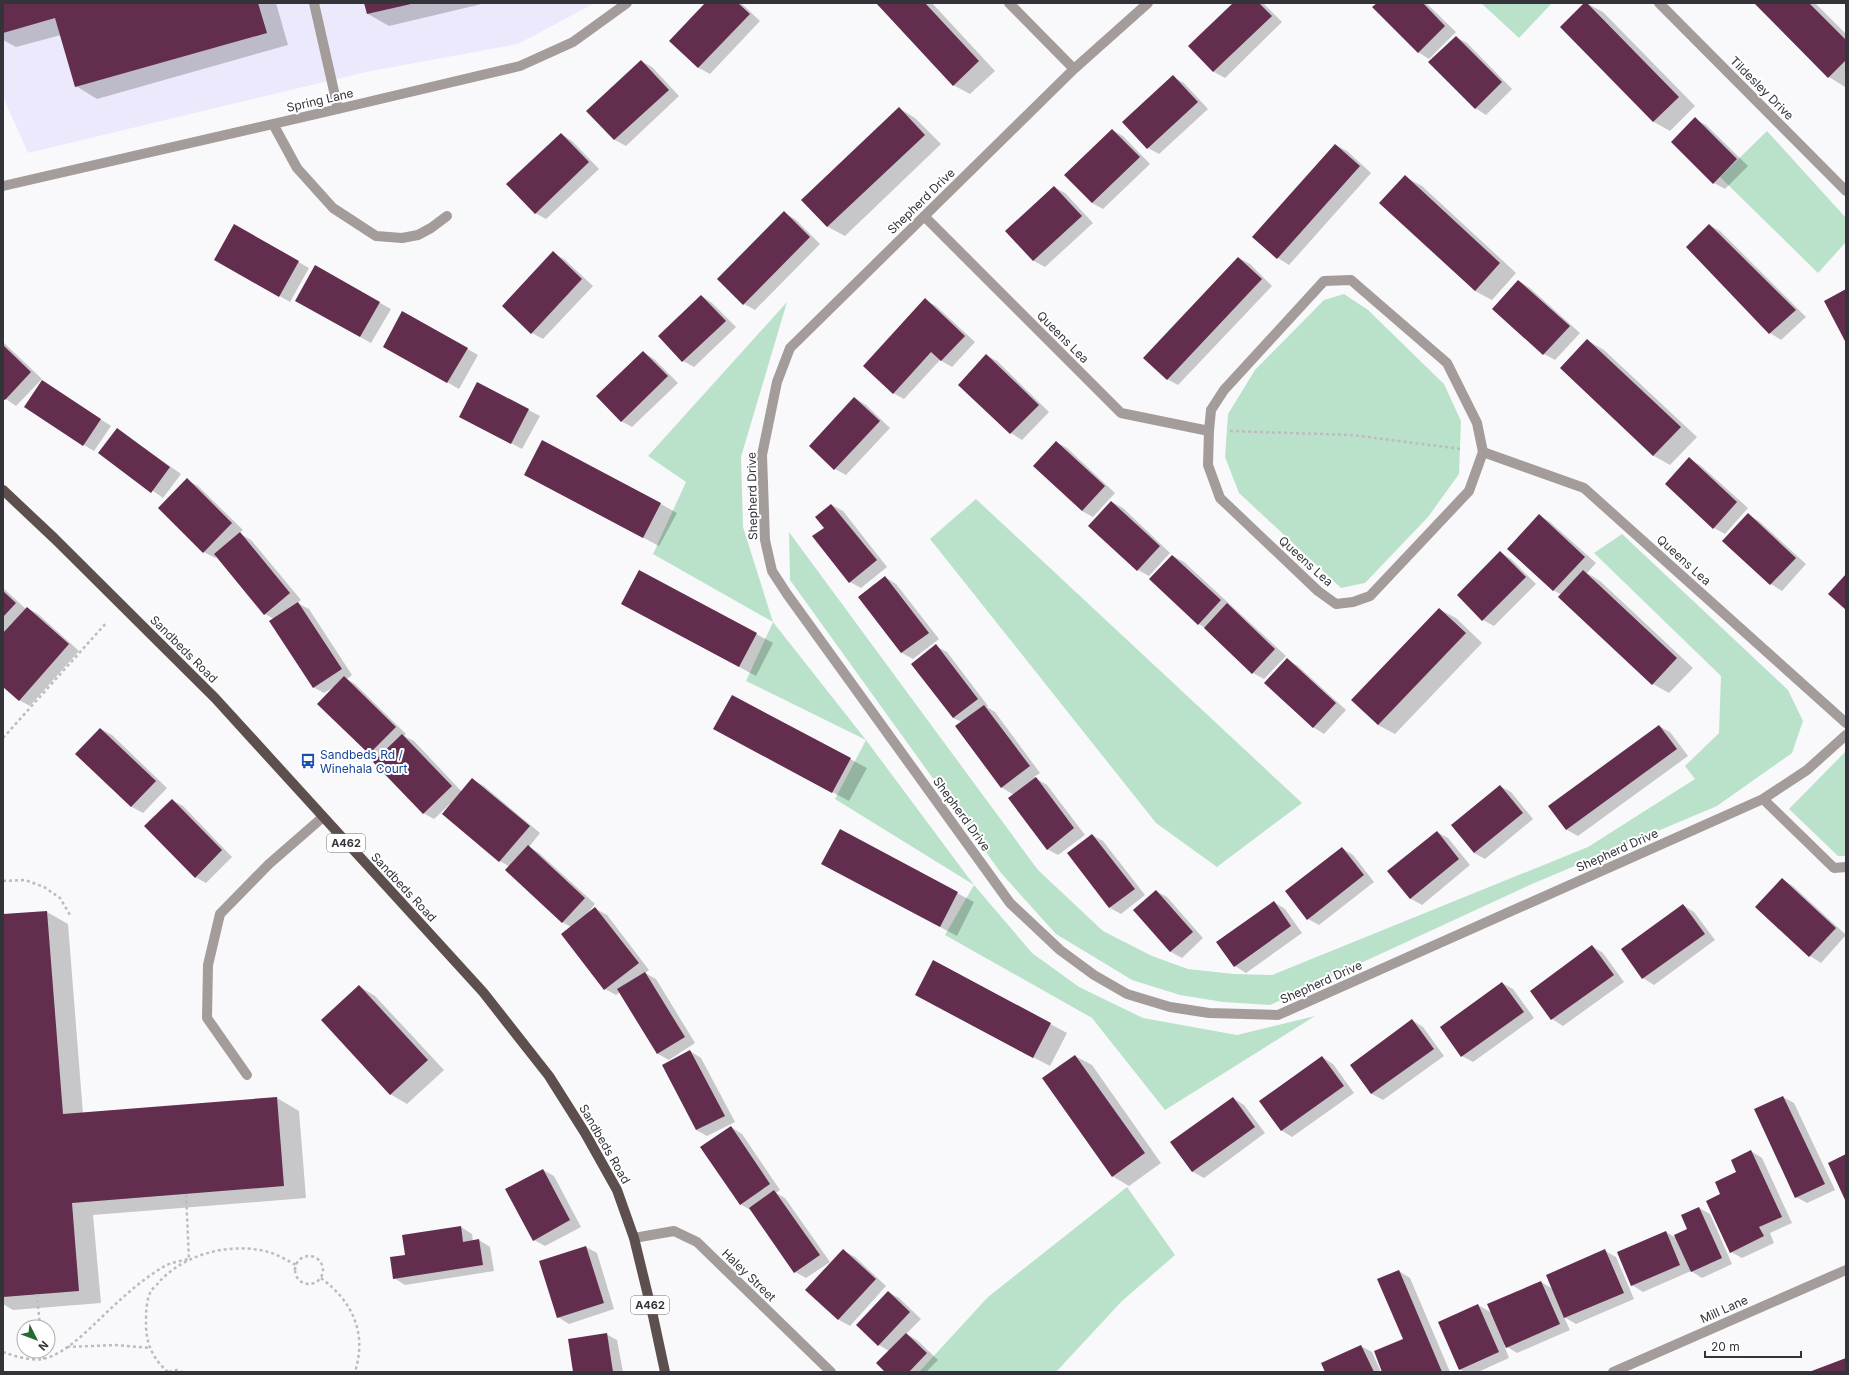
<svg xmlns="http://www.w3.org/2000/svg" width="1849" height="1375" font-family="Inter,sans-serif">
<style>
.built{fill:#ede9fd}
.green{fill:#bae2ca}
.shadow{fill:#0003}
.building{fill:#632e4e}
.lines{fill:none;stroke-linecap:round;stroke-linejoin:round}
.path{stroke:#bcbcc0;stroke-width:2.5;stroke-dasharray:3 3;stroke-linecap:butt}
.minor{stroke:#a49b9b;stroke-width:10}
.major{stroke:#5e4f4f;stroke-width:10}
.labels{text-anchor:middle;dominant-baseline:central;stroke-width:4;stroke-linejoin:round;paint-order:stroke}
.shield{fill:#fff;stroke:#717075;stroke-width:1}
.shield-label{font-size:11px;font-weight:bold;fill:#34333a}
.street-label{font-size:12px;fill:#34333a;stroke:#fff}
.transit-label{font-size:12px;fill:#164399;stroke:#fff;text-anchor:start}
</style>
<rect width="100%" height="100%" fill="#f9f9fc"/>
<!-- built -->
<path class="built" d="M3,3H595L518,44L366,72L28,153L3,97Z"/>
<!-- green -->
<path class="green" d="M1481,3H1552L1519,38Z
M1767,131L1846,218V242L1818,273L1720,177Z
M1344,294L1368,310L1444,384L1461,421L1459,474L1428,517L1365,583L1341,588L1239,493L1225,457L1228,414L1255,370L1324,300Z
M787,302L741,457L743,527L773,622L866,740L974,885L1032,953L1079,987L1143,1018L1237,1035L1315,1016L1165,1110L1092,1018L945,935L974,885L835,799L866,740L746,681L773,622L653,554L686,482L648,456Z
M976,499L1302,803L1217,867L1156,823L930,539Z
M789,532L1038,870L1103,931L1152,956L1188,969L1234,974L1272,975L1588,847L1695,779L1685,766L1719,733L1721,676L1594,553L1622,534L1788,690L1803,721L1792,753L1717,806L1532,884L1270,1005L1223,1002L1180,995L1132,980L1056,934L1001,873L790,580Z
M1846,751V856H1838L1789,809Z
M1127,1187L1175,1255L1122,1301L1056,1372H919L988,1297Z"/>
<!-- shadow -->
<path class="shadow" d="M3,3H276L288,45L97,99L76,86L61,35L16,47L3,40Z
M365,3H486L389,26L368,14Z
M706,3H741L760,21L710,74L699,68L670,41Z
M878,3H932L995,71L970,94L953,85Z
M1234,3H1263L1282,22L1225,78L1214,72L1190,46Z
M1378,3H1426L1456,32L1429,59L1418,52Z
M1586,3L1603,12L1695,106L1670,131L1654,122L1561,27Z
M1755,3H1815L1846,34V86L1845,87L1829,77Z
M1456,37L1467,43L1512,89L1486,115L1475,108Z
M641,61L652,67L679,96L626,146L615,140L588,111Z
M1173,77L1184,83L1208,109L1159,154L1148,148Z
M899,108L915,118L941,144L845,236L828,227L802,200Z
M1695,119L1706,125L1748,166L1725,189L1714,183Z
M1112,130L1123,136L1150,164L1103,209L1092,203L1066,175Z
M561,134L572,141L599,169L546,219L535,213Z
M1336,145L1347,151L1371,173L1289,265L1278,258L1254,237Z
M1405,177L1422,186L1516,273L1492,300L1475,291Z
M1054,187L1065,193L1093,223L1045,267L1034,261L1006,231Z
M784,213L795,219L820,244L755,310L744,304Z
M1709,225L1720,231L1806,317L1781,340L1770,333L1687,247Z
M234,226L309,268L290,302L215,259Z
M553,253L564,259L593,286L543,339L532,333Z
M1239,258L1250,264L1272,286L1178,385L1167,379Z
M316,267L391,309L371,343L297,301Z
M1519,281L1530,288L1580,333L1555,360L1544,354L1494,309Z
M702,296L712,303L736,327L694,367L683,361Z
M925,300L936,306L975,342L952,367L940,360L904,399L893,393Z
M403,312L478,355L459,389L384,346Z
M1587,340L1604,350L1697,437L1670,465L1654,456L1561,368Z
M3,342L42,379L16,406L3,397Z
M643,352L654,359L678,383L632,427L621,421Z
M986,355L997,361L1049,412L1022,440L1011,433L959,385Z
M42,381L111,426L94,451L84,445Z
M477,383L540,416L522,449L471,422Z
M855,398L866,405L890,428L846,475L835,469Z
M117,429L181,474L163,498L100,453Z
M1056,442L1067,448L1115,493L1093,517L1082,511Z
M1689,459L1700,465L1748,508L1725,534L1714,528Z
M187,480L198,486L243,530L239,533L251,540L301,600L297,603L309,609L352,675L347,679L355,684L406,734L404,736L414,741L462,792L473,780L484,786L540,833L529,847L539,853L595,904L586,915L596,909L607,915L649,970L645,973L656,979L695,1043L669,1060L658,1054L620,992L616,995L605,989L571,927L562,922L510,867L500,861L444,814L451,805L450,804L434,819L423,813L378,758L370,754L319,704L334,687L324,693L313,687L274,619L265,614L217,556L215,558L204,552L159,508Z
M542,484L661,504L677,513L659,546Z
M1112,502L1123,508L1170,553L1149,576L1138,570Z
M832,505L843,511L887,567L861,588L850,582Z
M1539,515L1550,522L1596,563L1587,573L1600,581L1693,668L1669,693L1653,684L1562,595L1553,590Z
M1748,515L1759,521L1806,564L1782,591L1771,584L1724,541Z
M1500,552L1511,559L1536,584L1494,626L1483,620L1458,595Z
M1173,556L1184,562L1286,656L1264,679L1253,673L1205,628L1199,624Z
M639,571L773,643L756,676L622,604Z
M885,577L896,584L939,639L913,659L902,653L859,597Z
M3,588L26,609L27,608L38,614L79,651L30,706L19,700L3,686Z
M1439,609L1456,618L1482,643L1395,734L1378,725Z
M936,646L947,652L988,706L987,707L995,712L1040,773L1034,777L1047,785L1085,835L1058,855L1047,849L1014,795L1001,787L962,722L953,718Z
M1287,659L1298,666L1346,710L1324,734L1313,727Z
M1659,726L1670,732L1688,756L1578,836L1567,830L1550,806Z
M101,729L112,735L167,788L143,813L132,807L76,754Z
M731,738L850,759L867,768L849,801Z
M1500,786L1511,792L1533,819L1485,859L1474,853Z
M172,800L183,806L232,857L206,883L195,877Z
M840,831L974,902L957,936L839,873Z
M1437,832L1448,838L1470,865L1422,905L1411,899L1389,872Z
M1092,835L1103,841L1145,895L1121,914L1110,908Z
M1342,848L1353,855L1374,882L1319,925L1308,919Z
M1782,879L1793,886L1846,935L1821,963L1810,956L1757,907Z
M1156,891L1167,897L1203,938L1182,958L1171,952L1135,910Z
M1274,902L1285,909L1302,933L1246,973L1235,966L1218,943Z
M1683,905L1694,912L1715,940L1654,985L1643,978Z
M47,912L68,924L83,1114L277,1098L299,1111L306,1198L93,1215L101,1303L13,1310L3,1304V915Z
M1592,946L1603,953L1624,982L1563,1026L1552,1019Z
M934,961L1067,1033L1050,1066L932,1004Z
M1502,983L1513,989L1534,1018L1473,1062L1462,1056Z
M359,986L375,996L444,1070L407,1104L390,1094Z
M1412,1020L1423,1027L1444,1056L1383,1100L1372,1094L1351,1065Z
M690,1051L701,1058L735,1122L707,1136L696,1130Z
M1075,1056L1092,1065L1161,1163L1129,1186L1112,1176Z
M1322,1057L1333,1064L1354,1093L1292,1137L1281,1130Z
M1783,1097L1794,1103L1835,1190L1807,1203L1796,1197Z
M1233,1098L1244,1105L1265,1133L1204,1178L1193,1172L1172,1143Z
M731,1127L742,1134L780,1190L776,1193L785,1198L830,1262L806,1278L795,1272L752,1211L740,1204Z
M1751,1151L1762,1158L1792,1223L1770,1233L1774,1243L1742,1258L1731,1252L1722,1195Z
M543,1170L554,1176L581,1227L545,1246L534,1240Z
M1699,1208L1710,1214L1732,1264L1702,1278L1691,1271L1643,1292L1632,1285L1666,1232L1676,1238L1689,1230Z
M461,1227L472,1234L473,1241L479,1240L490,1247L494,1271L405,1285L394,1278L406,1255L403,1236Z
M586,1247L597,1253L614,1309L569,1324L558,1317Z
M844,1251L855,1257L886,1286L850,1326L839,1320L807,1290Z
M1605,1251L1616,1257L1634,1299L1576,1324L1564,1317L1570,1330L1517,1353L1504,1345L1509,1358L1478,1372H1465L1459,1369L1478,1305L1492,1313L1541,1282L1553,1289Z
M1399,1271L1410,1278L1450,1372H1383L1404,1339Z
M888,1292L899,1298L921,1319L906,1334L917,1340L938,1360L926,1372H887L889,1351L879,1345Z
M606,1334L617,1340L623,1372H574Z
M1361,1346L1372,1352L1381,1372H1326Z"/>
<!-- building -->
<path class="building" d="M3,3H258L267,33L75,87L55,18L3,33Z
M364,3H411V4L367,14Z
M705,3H738L750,14L698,68L669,41Z
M876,3H925L979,61L953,86Z
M1233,3H1259L1272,16L1213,72L1188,46Z
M1377,3H1423L1445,26L1418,53L1372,7Z
M1584,3H1587L1679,97L1653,122L1560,27Z
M1754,3H1809L1846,40V60L1828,78Z
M1456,36L1502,82L1475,109L1428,62Z
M641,60L669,90L614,140L586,111Z
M1173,75L1198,102L1147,149L1122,122Z
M899,107L925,135L827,227L801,200Z
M1695,117L1737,159L1713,184L1671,142Z
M1112,129L1140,157L1092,203L1064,175Z
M561,133L589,162L535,214L506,184Z
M1335,144L1360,166L1277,259L1252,237Z
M1405,175L1500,263L1475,291L1379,203Z
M1054,186L1082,216L1033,261L1005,231Z
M784,211L810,237L743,305L717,279Z
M234,224L299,261L279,297L214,260Z
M1709,224L1796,310L1769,334L1686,247Z
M553,251L582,279L531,334L502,306Z
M1238,257L1262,279L1167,380L1143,358Z
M315,265L380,302L360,337L295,301Z
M1518,280L1570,326L1543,355L1492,309Z
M1846,289V343L1824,301Z
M701,295L726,321L682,362L658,336Z
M925,298L965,336L941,361L931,352L893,394L863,366Z
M402,311L468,348L447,383L383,347Z
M1587,339L1681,427L1653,456L1560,368Z
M3,345L31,372L5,400L3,399Z
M643,351L668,376L621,422L596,396Z
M986,354L1039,405L1010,434L958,385Z
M42,380L101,419L83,446L24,407Z
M477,382L529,409L511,444L459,417Z
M854,397L880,421L834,470L809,446Z
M117,428L170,467L151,493L98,453Z
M542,440L661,503L643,538L524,475Z
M1056,441L1105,486L1082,511L1033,466Z
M1689,457L1737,502L1713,529L1665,484Z
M187,478L232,523L203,553L158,508Z
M1111,501L1160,546L1137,571L1088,526Z
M831,504L877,560L849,583L812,536L824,528L815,517Z
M1748,513L1796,558L1770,585L1722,541Z
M1539,514L1585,557L1553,591L1507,549Z
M240,532L290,593L264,615L214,554Z
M1500,551L1526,577L1482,621L1457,595Z
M1172,555L1221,600L1198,625L1149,579Z
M639,570L757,633L739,667L621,604Z
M1583,570L1677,658L1652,685L1558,597Z
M1846,574V610L1828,594Z
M885,576L929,633L901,653L858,597Z
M3,591L16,603L3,617Z
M298,602L342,669L313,688L269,621Z
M1227,603L1275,649L1252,674L1204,628Z
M27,607L69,644L19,701L3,687V633Z
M1439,608L1466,633L1378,725L1351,700Z
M936,644L978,699L953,718L911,664Z
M1287,658L1336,703L1313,728L1264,683Z
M344,676L396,727L369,754L317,704Z
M732,695L851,758L832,793L713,729Z
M984,705L1030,766L1001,788L955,726Z
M1659,725L1677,749L1566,830L1548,806Z
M100,728L156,781L131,807L75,754Z
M402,734L452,786L423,814L373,762Z
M1036,777L1074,828L1047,850L1008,798Z
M472,778L530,826L499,862L442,814Z
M1500,785L1523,813L1474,853L1451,825Z
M172,799L222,850L195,878L144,826Z
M840,829L958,892L940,927L821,864Z
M1437,831L1459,859L1410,899L1387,871Z
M1092,834L1135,889L1109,908L1067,853Z
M528,845L585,898L562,923L505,870Z
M1342,847L1364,875L1307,920L1285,891Z
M1782,878L1836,928L1809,957L1755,907Z
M1156,890L1193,932L1170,952L1133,910Z
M1274,901L1291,926L1234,967L1216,942Z
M1683,904L1705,934L1642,979L1621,949Z
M595,907L639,963L604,990L561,934Z
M47,911L63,1114L277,1097L284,1186L72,1203L79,1291L3,1297V914Z
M1592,945L1614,975L1551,1020L1530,991Z
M933,960L1051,1023L1033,1058L915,995Z
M645,972L685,1037L657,1054L617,989Z
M1502,982L1524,1012L1461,1057L1440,1027Z
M359,985L428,1060L390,1095L321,1020Z
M1412,1019L1434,1049L1371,1094L1350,1065Z
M690,1050L725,1116L696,1130L662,1065Z
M1075,1055L1145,1153L1112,1177L1042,1078Z
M1322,1056L1344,1086L1281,1131L1259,1101Z
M1783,1096L1825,1184L1795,1198L1754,1109Z
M1233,1097L1255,1127L1192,1172L1170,1142Z
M731,1126L770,1184L740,1205L700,1147Z
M1751,1150L1782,1217L1759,1227L1764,1236L1730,1253L1706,1201L1720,1194L1715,1182L1736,1172L1731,1160Z
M1846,1154V1202L1828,1163Z
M543,1169L570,1220L533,1241L505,1189Z
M774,1190L820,1255L794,1273L749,1208Z
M1699,1207L1722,1258L1691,1272L1674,1235L1687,1229L1681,1215Z
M461,1226L463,1242L479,1239L483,1265L393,1279L390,1257L405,1255L402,1235Z
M1666,1231L1680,1265L1631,1286L1617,1252Z
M586,1246L604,1303L557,1318L539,1261Z
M843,1249L876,1279L838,1320L805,1290Z
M1605,1249L1624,1293L1564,1318L1546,1275Z
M1399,1270L1442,1372H1382L1374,1351L1403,1339L1377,1279Z
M1541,1281L1560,1324L1506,1348L1487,1304Z
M888,1291L910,1312L878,1346L856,1325Z
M1478,1304L1499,1352L1459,1370L1438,1322Z
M607,1333L613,1372H573L568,1339Z
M906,1333L927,1353L909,1372H885L876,1363Z
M1361,1345L1374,1372H1325L1321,1363Z
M1846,1358V1372H1809Z"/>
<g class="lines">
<!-- path -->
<path class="path" d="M1230,431L1352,435L1461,449
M3,738L107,622
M3,881L25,880L44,887L60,898L70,915
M295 1270a14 14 0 1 1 28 0a14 14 0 1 1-28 0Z
M321,1278C353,1302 367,1333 355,1372
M37,1294L40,1327
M67,1347L115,1345L150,1348
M43,1351L44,1359
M3,1352C14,1356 30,1361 42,1359C68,1355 99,1318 119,1301C133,1288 149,1275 165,1266C172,1262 181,1261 189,1259L186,1194
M168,1372C153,1359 146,1344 146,1324C146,1314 146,1300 151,1291C153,1288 157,1285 159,1282C184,1255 224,1244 260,1250C273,1252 285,1259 296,1265
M169,1372L177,1370L182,1372"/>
<!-- minor -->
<path class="minor" d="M314,3L338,109
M1009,3L1074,69
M1148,3L1074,69L790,348L777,382L762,455L765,540L772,571L787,594L1010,903L1060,950L1094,975L1127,994L1170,1007L1209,1013L1278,1015L1763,799L1807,770L1846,735
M1659,3L1846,191
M273,124L297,168L333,208L376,236L402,238L418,235L431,228L447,216
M3,186L338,109L520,66L573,42L627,3
M924,216L1121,413L1209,431L1208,465L1220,498L1318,591L1336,604L1353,602L1370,596L1469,491L1483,452L1584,488L1846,723
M1209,431L1211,410L1224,390L1324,281L1351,280L1447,363L1477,423L1483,452
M1763,799L1834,868L1846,867
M247,1075L207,1018L208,965L220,914L269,864L323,817
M634,1238L674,1231L697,1242L831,1372
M1613,1372L1846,1270"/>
<!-- major -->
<path class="major" d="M3,490L54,538L215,698L483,992L549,1076L585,1133L617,1190L634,1238L653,1316L665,1372"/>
</g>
<!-- icons -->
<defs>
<symbol id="bus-bare" viewBox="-9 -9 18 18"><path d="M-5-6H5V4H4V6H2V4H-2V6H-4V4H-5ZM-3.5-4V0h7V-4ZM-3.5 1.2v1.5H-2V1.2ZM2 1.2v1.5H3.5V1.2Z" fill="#1a4fb4" stroke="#fff" stroke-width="2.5" paint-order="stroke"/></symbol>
</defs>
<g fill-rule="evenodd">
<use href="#bus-bare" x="297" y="750" width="22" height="22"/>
</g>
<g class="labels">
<!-- shield labels -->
<g class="shield">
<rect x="327" y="834" width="38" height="18" rx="3"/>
<rect x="631" y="1296" width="38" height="18" rx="3"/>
</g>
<g class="shield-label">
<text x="346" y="843">A462</text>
<text x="650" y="1305">A462</text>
</g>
<!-- street labels -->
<g class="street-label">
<text transform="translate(1762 88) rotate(45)">Tildesley Drive</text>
<text transform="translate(320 100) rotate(-13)">Spring Lane</text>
<text transform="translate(921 201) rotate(-44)">Shepherd Drive</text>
<text transform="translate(1063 337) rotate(45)">Queens Lea</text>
<text transform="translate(752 496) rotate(-91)">Shepherd Drive</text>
<text transform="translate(1684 560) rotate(42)">Queens Lea</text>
<text transform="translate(1306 561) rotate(42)">Queens Lea</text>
<text transform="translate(184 649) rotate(45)">Sandbeds Road</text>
<text transform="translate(962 814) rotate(54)">Shepherd Drive</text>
<text transform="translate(1617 850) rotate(-24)">Shepherd Drive</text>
<text transform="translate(404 887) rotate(47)">Sandbeds Road</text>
<text transform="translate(1321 982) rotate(-24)">Shepherd Drive</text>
<text transform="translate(605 1144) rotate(60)">Sandbeds Road</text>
<text transform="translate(749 1275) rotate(44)">Haley Street</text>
<text transform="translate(1724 1309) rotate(-24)">Mill Lane</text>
</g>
<!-- transit labels -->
<g class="transit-label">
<text x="320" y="754">Sandbeds Rd /<tspan x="320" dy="14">Winehala Court</tspan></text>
</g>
</g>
<!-- border -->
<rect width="1849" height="1375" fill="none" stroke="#34333a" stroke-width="8"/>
<!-- north arrow -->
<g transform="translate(36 1339) rotate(132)"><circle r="19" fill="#ffffff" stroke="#aeadb0"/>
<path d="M0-3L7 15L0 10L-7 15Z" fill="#286932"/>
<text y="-6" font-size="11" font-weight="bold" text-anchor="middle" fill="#34333a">N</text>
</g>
<!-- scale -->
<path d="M1705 1351v6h96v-6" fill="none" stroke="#34333a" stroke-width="2"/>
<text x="1711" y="1351" font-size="12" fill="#34333a" stroke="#ffffff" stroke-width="3" paint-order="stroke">20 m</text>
</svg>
